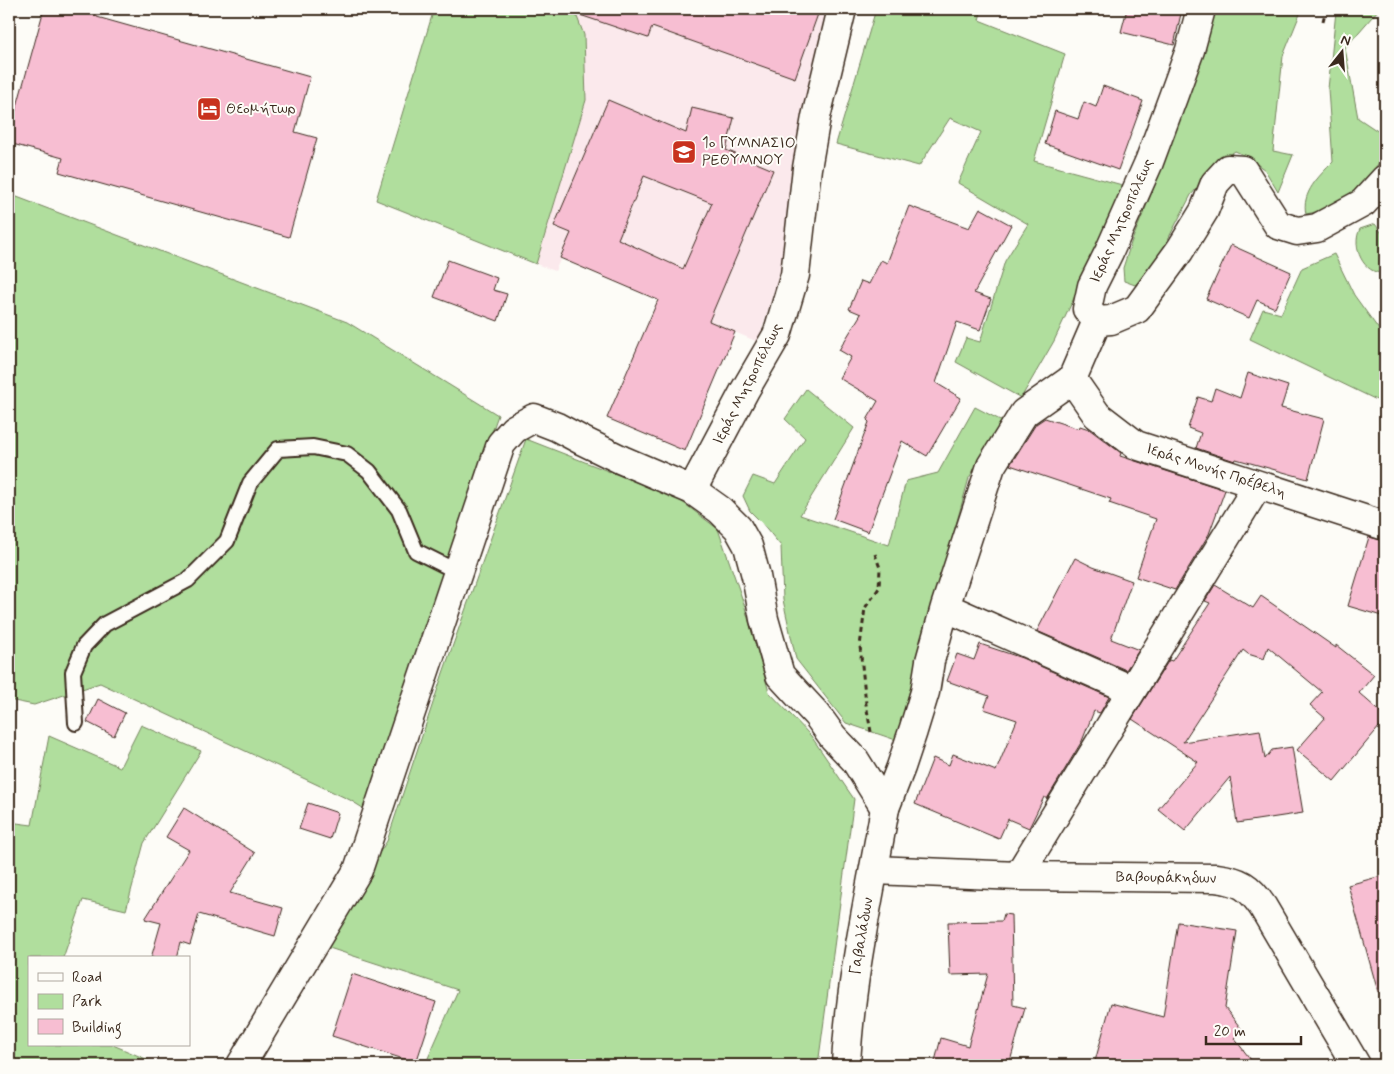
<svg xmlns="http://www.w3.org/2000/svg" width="1394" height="1074" font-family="Mynerve,sans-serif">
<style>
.built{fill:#fbe9ec}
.green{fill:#b0de9d;stroke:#76845e}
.building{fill:#f7bed2;stroke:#3b2a1e;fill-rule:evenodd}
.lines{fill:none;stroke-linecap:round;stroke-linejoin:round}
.lane-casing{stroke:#3b2a1e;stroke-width:18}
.street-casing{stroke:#3b2a1e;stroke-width:31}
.secondary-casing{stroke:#3b2a1e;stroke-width:31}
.path{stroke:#3b2a1e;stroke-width:3;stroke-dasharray:5 4;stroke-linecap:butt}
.lane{stroke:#fdfcf7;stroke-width:14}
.street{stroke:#fdfcf7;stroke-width:28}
.secondary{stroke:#fdfcf7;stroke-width:28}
.labels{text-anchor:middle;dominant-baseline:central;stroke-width:4;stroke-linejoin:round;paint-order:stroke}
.poi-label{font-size:15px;fill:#3b2a1e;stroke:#fdfcf7;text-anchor:start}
.street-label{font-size:15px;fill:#3b2a1e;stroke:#fdfcf7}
</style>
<rect width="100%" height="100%" fill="#fdfcf7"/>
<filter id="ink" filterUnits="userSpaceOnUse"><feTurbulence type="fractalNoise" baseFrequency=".02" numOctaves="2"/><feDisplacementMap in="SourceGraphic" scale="10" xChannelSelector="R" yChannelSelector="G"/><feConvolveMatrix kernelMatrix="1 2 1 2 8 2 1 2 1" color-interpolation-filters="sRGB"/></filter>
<g filter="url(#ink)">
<!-- built -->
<path class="built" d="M574,9H830L786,252L758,342L561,258L555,271L536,264L586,100L584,35Z"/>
<!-- green -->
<path class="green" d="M434,9H574L584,35L586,100L536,264L376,200Z
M876,9H982L979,20L1065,54L1034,161L1126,186L1054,341L1021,398L956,362L966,338L980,342L1005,261L1028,224L958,183L981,132L950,118L919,166L836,144Z
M1211,9H1302L1283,56L1273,151L1293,155L1278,192L1265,170L1246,156L1235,151L1218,163L1191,195L1154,266L1135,285L1124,281L1123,268L1131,243L1157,180L1190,83Z
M1331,9H1379L1345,48L1358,118L1385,136C1385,140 1386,146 1384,151C1373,182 1338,209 1306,214C1301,193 1319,176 1333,162L1328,89L1336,11Z
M9,194L347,322L498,415L418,648L366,810L350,800L100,683L34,705L9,700Z
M1375,224L1385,237V273C1363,275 1351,246 1360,229Z
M1334,254L1354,295L1385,338V404L1250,339L1263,309L1281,314L1302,268Z
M806,389L854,428L800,515L889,545L906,481L938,473L975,407L1002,421L969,478L896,740L846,723L796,659L783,600L781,546L762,523L750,511L743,496L753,476L775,484L805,438L785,419Z
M526,439L677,498L718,529L744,604L769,692L811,736L854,799L818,1065H425L458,990L320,945L387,841L443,673Z
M141,725L201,751L144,843L126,910L83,900L63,958H29V1045H113L160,1065H9V822L32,825L49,736L120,767Z"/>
<!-- building -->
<path class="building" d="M44,9H100L97,17L310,77L295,132L317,138L289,237L59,172L63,158L9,143V135Z
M575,9H802L818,14L795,78L652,27L648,38L574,13Z
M1127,9H1182L1174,45L1121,32Z
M1103,86L1143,101L1118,170L1045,144L1055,111L1078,119L1084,102L1096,107Z
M608,100L686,133L692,108L734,118L726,150L773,170L709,321L735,332L685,451L607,418L658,300L560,258L571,233L554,226ZM644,176L712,203L683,269L618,239Z
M909,206L969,228L980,208L1011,225L974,293L991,299L980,330L957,322L936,383L961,398L927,456L902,441L868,532L833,519L869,422L867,420L878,401L839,378L851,357L839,350L861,314L849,309L861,281L869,284L881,260L887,263Z
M1231,245L1291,272L1275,308L1257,300L1249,318L1206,299Z
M448,260L497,278L493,290L507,294L498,321L434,297Z
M1248,373L1288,386L1281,408L1324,419L1308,479L1236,459L1235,461L1196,448L1201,433L1188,428L1198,397L1211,401L1215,388L1240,398Z
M1045,418L1079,429L1080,426L1089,429L1121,453L1120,456L1225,490L1209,534L1175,590L1136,577L1156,519L1109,503L1111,499L1010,465L1036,424Z
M1369,537L1385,541V617L1348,606Z
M1075,558L1093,567L1132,581L1111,639L1139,650L1126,670L1037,631Z
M1215,585L1253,608L1261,596L1336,648V645L1374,675L1359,693L1385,716V720L1334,781L1297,750L1325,718L1310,705L1322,692L1268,647L1264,659L1248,654L1243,650L1183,742L1260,730L1265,759L1272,750L1292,747L1303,813L1237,823L1230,777L1185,831L1158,809L1198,762L1132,719L1169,660L1172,661L1210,603L1205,601Z
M980,644L1022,658L1109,697L1100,713L1094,711L1082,741L1047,799L1044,797L1029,828L1008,819L999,839L915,804L933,758L949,765L953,754L996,771L1017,720L984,709L989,696L947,681L957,654L974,660Z
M98,699L125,713L114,736L87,722Z
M308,803L338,813L330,839L299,829Z
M184,808L255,853L230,893L283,908L275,936L199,914L190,945L181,942L177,958H151L161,923L145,919L189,850L166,837Z
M1385,875V991L1378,992L1348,885Z
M1004,914L1011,915L1013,1005L1025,1008L1009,1065H934L941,1038L968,1046L988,974L950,975L948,922L1002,921Z
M1178,922L1237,931L1225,1008L1243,1031L1234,1038L1255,1065H1094L1111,1003L1163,1017Z
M352,974L436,1002L416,1063L332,1036Z"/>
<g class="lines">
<defs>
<path id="lane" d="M76,723L73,672L84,646L105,624L188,580L227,541L250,483L278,449L313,447L347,454L369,471L399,510L416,551L458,572"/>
<path id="street" d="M1201,9L1190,50L1173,97L1149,162L1109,252L1092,286L1087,309L1097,321L1111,320L1137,309L1180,250L1204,211L1215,183L1228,169L1243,170L1278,225L1297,231L1317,228L1363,203L1385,179
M1072,379L1097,415L1136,445L1385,526
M692,490L745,390L777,335L795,275L807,168L816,117L842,9
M945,607L1132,690
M874,870L1018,876L1216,878C1240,881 1249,886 1263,907L1356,1065
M1018,876L1258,485
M241,1065L358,870L501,444L514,429L534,418L557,427L583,441L622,460L692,490L720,510L738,528L748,546L756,576L764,619L780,675L817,715L833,737L855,760L885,808L901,767L913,731L925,692L930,661L945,607L991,466L1024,413L1072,379L1097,321"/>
<path id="secondary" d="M846,1065C850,979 870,894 885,808"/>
</defs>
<!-- lane casing -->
<use href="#lane" class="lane-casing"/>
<!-- street casing -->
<use href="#street" class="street-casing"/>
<!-- secondary casing -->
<use href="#secondary" class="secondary-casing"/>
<!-- path -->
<path class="path" d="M1323,21L1326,9
M871,732L866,704L860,646L865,608L879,588L880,568L875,554"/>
<!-- lane -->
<use href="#lane" class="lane"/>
<!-- street -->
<use href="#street" class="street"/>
<!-- secondary -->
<use href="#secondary" class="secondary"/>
</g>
</g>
<!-- icons -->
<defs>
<symbol id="hotel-square" viewBox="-11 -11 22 22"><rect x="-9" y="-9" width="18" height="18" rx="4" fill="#c8321e" stroke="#fdfcf7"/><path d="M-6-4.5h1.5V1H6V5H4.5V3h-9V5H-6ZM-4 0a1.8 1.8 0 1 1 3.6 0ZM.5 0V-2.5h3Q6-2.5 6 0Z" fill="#fff"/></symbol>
<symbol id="school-square" viewBox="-11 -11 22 22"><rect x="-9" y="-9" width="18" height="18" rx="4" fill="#c8321e" stroke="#fdfcf7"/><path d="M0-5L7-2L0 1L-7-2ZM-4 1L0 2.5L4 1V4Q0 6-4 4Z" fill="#fff"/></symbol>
</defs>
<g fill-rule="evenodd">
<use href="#hotel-square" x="195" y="95" width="28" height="28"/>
<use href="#school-square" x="670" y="138" width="28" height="28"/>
</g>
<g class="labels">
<!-- poi labels -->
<g class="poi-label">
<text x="226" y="109">Θεομήτωρ</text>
<text x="702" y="143">1ο ΓΥΜΝΑΣΙΟ<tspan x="702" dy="17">ΡΕΘΥΜΝΟΥ</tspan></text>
</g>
<!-- street labels -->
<g class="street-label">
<text transform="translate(1122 221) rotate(-66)">Ιεράς Μητροπόλεως</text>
<text transform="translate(748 384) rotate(-63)">Ιεράς Μητροπόλεως</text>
<text transform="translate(1216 471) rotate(18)">Ιεράς Μονής Πρέβελη</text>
<text transform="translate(1166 878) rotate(1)">Βαβουράκηδων</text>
<text transform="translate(862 936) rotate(-80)">Γαβαλάδων</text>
</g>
</g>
<!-- margin -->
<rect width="1394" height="1074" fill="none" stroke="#fdfcf7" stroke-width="30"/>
<rect x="15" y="15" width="1364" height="1044" fill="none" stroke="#3b2a1e" stroke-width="2" filter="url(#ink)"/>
<!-- legend -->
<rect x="28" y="956" width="162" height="90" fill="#fdfcf7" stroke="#afa8a0"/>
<rect x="38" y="973" width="25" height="8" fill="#fdfcf7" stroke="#afa8a0"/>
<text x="72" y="982" font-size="15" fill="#3b2a1e">Road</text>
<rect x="38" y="994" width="25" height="15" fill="#b0de9d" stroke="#afa8a0"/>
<text x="72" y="1006" font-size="15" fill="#3b2a1e">Park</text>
<rect x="38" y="1019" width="25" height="15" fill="#f7bed2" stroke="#afa8a0"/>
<text x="72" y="1032" font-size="15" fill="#3b2a1e">Building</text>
<!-- north arrow -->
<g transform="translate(1342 52) rotate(17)" stroke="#fdfcf7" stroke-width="4" paint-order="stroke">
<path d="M0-4L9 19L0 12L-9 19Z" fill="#3b2a1e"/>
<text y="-8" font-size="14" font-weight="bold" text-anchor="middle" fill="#3b2a1e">N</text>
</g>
<!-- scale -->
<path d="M1206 1036v8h95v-8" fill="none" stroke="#3b2a1e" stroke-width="2.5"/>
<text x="1214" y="1036" font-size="15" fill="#3b2a1e" stroke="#fdfcf7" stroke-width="4" paint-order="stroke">20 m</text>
</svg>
